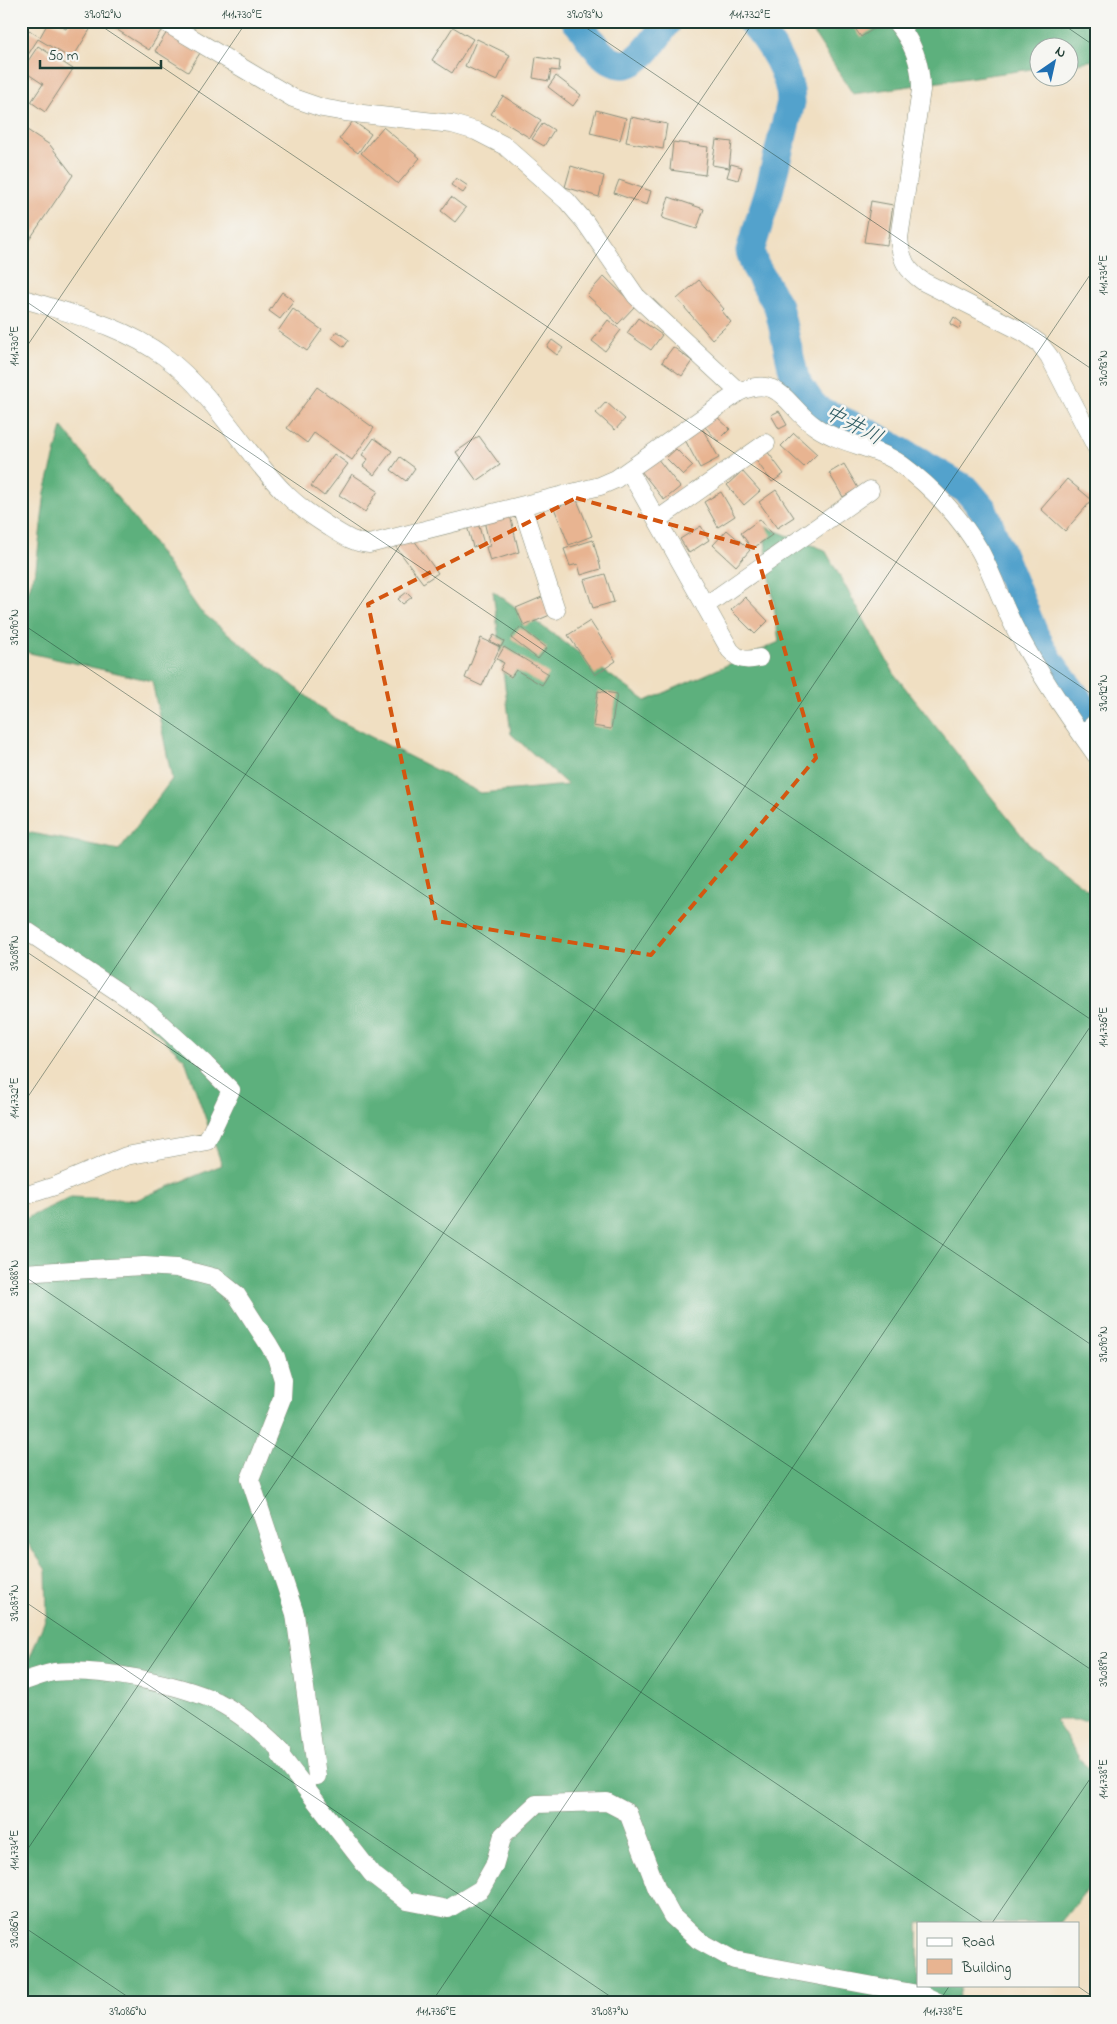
<svg xmlns="http://www.w3.org/2000/svg" width="1117" height="2024" font-family="'Indie Flower','Klee One',sans-serif">
<style>
.forest{fill:#5db07d;stroke:#3e7658}
.lines{fill:none;stroke-linecap:round;stroke-linejoin:round}
.river{stroke:#52a2cc;stroke-width:29}
.building{fill:#e8b491}
.minor-casing{stroke:#888e7b;stroke-width:19}
.minor{stroke:#fff;stroke-width:18}
.marked{fill:none;stroke:#d45610;stroke-width:4;stroke-dasharray:10 6;stroke-linejoin:round}
.ticks{fill:none;stroke:#1f3d34;stroke-width:1;stroke-opacity:0.45}
.labels{text-anchor:middle;dominant-baseline:central;stroke-width:5;stroke-linejoin:round;paint-order:stroke}
.water-label{font-size:21px;font-style:italic;fill:#2e5b62;stroke:#f6f6f2}
.neatline{fill:none;stroke:#1f3d34;stroke-width:2}
.ticks-label{font-size:12px;text-anchor:middle;fill:#1f3d34}
</style>
<rect width="100%" height="100%" fill="#f6f6f2"/>
<filter id="ink" filterUnits="userSpaceOnUse"><feTurbulence type="fractalNoise" baseFrequency=".02" numOctaves="2"/><feDisplacementMap in="SourceGraphic" scale="10" xChannelSelector="R" yChannelSelector="G"/><feConvolveMatrix kernelMatrix="1 2 1 2 8 2 1 2 1" color-interpolation-filters="sRGB"/></filter>
<filter id="wash" filterUnits="userSpaceOnUse"><feTurbulence type="fractalNoise" baseFrequency=".0096" numOctaves="4" result="noise"/><feDisplacementMap in="SourceGraphic" scale="20" xChannelSelector="R" yChannelSelector="G"/><feGaussianBlur stdDeviation="1.12" result="paint"/><feColorMatrix in="noise" values="0 0 0 0 0 0 0 0 0 0 0 0 0 0 0 0 0 1.4 0 .05"/><feComposite in="paint" operator="in"/></filter>
<g filter="url(#wash)">
<rect width="100%" height="100%" fill="#f0dfc2"/>
<!-- forest -->
<path class="forest" d="M806,21H1096V60L1070,64V48H1040L1039,68L853,94Z
M62,427L150,539L200,611L334,718L481,793L568,785L511,734L493,591L646,701L779,642L763,526L825,550L895,675L1031,847L1096,896V1720H1055L1080,1759L1096,1776V1878L1060,1923H918V1985H962L957,2003H21V1679L47,1615L46,1570L21,1533V1221L71,1197L136,1200L222,1165L185,1060L96,973L21,937V831L119,850L172,779L152,681L21,651V614L36,568L45,492Z"/>
<g class="lines">
<!-- river -->
<path class="river" d="M576,21C584,28 588,38 595,46C628,87 648,49 668,21
M751,21C770,41 791,75 791,102L769,191L750,251L755,266L778,306L795,379L810,402L818,410L869,433L967,490L983,509L1035,636L1050,662L1096,724"/>
</g>
<g id="blocks">
<!-- building -->
<path class="building" d="M49,21L66,29L71,21H80L91,28L72,59L38,39L24,61L21,58V37L27,29L40,37Z
M103,21H150L162,29L149,50Z
M362,21H380L375,29Z
M850,21H882L883,23L861,37Z
M453,27L473,39L452,73L432,60Z
M167,32L200,53L188,72L155,51Z
M477,39L510,55L497,81L465,66Z
M38,46L73,69L45,112L31,102L43,84L22,70Z
M536,57L560,61L559,71L551,70L549,81L533,78Z
M556,76L581,95L573,106L548,87Z
M503,96L541,120L530,138L491,114Z
M596,110L626,118L620,140L590,133Z
M631,117L667,124L663,149L626,142Z
M353,121L371,134L358,153L339,139Z
M543,123L554,130L544,146L532,139Z
M21,126L50,145L73,175L23,249Z
M383,127L420,158L398,184L361,153Z
M716,140L732,142L729,168L712,165Z
M673,142L708,147L705,175L670,170Z
M731,164L742,167L738,180L727,177Z
M571,166L604,176L599,197L565,187Z
M456,178L468,186L463,193L451,185Z
M619,180L651,191L647,205L614,193Z
M451,197L466,208L455,222L441,211Z
M669,197L704,209L697,229L662,218Z
M871,201L893,205L887,245L864,242Z
M604,276L635,306L618,324L587,295Z
M699,280L724,309L722,311L731,322L712,339L677,299Z
M282,292L294,301L280,319L269,311Z
M293,309L322,330L307,351L278,331Z
M954,317L962,323L959,329L950,324Z
M638,318L662,335L651,350L627,333Z
M608,320L621,330L605,351L592,341Z
M337,331L349,340L344,347L332,338Z
M552,340L563,348L557,355L547,347Z
M673,347L692,361L682,376L662,362Z
M317,387L374,428L352,460L314,433L307,443L287,428Z
M606,402L625,419L615,430L596,413Z
M779,411L787,425L779,429L771,415Z
M715,415L730,429L718,441L704,426Z
M702,428L719,458L700,468L684,438Z
M794,433L817,454L804,467L781,446Z
M479,436L500,465L477,481L456,452Z
M374,438L392,451L374,475L363,466L368,459L362,455Z
M676,449L693,466L683,475L666,458Z
M767,451L784,474L772,482L755,459Z
M334,454L348,464L324,496L311,486Z
M400,457L415,468L406,481L391,470Z
M657,458L680,487L664,500L641,471Z
M844,464L858,488L843,497L829,473Z
M742,471L760,491L744,505L727,485Z
M352,474L378,491L365,512L339,495Z
M1067,479L1092,500L1065,531L1041,509Z
M776,490L794,517L777,528L759,502Z
M721,492L735,516L718,527L704,502Z
M577,500L592,536L569,545L554,508Z
M509,511L519,552L490,561L486,547L490,546L483,517Z
M760,519L772,535L752,549L741,533Z
M478,523L484,544L473,547L467,526Z
M701,526L709,540L689,553L680,539Z
M727,530L750,550L736,566L713,545Z
M411,536L438,573L423,583L396,547Z
M593,540L601,569L581,575L578,564L570,566L564,549Z
M605,574L614,602L593,608L584,580Z
M407,592L412,597L403,604L398,599Z
M542,597L550,615L524,626L516,608Z
M745,597L768,621L755,634L731,610Z
M590,621L616,661L595,675L568,635Z
M520,627L547,648L538,659L511,638Z
M494,635L504,641L501,647L490,641Z
M481,638L500,647L482,686L465,678Z
M504,647L549,674L542,685L516,670L511,677L500,670L504,663L497,659Z
M598,691L617,694L611,729L593,726Z"/>
</g>
</g>
<g filter="url(#ink)">
<use href="#blocks" fill-opacity="0" stroke="#888e7b" stroke-width="1"/>
<g class="lines">
<defs>
<path id="minor" d="M163,21L293,98L322,108L345,112L452,124L476,131L505,146L567,201L585,222L636,296L739,392
M895,21C913,42 921,62 921,90L899,238C901,260 906,270 924,282L1025,333L1039,343L1049,356L1096,447
M21,298C71,314 122,325 165,357C213,393 242,449 283,491C297,506 314,517 331,528C344,536 354,543 369,544L600,486L616,479L739,392C781,373 787,408 816,427C843,445 876,446 902,465C932,487 962,519 980,551C994,577 1003,607 1018,634C1040,675 1068,716 1096,755
M630,472L730,650C739,660 745,661 759,658
M522,506L556,610
M657,520L766,443
M705,606L870,490
M1082,735L1096,722
M21,927L147,1011L205,1064L231,1090L207,1141L126,1156L55,1186L21,1197
M21,1273L144,1266L177,1268L216,1278L236,1294L269,1345L276,1357L283,1380L282,1398L250,1479L295,1614L317,1776
M21,1682C32,1679 43,1674 54,1672C99,1668 177,1683 218,1702C242,1714 263,1733 281,1751L280,1755L372,1874L407,1901L448,1909L481,1889L494,1866L503,1835L536,1804L607,1802L628,1813L657,1889L672,1916L698,1940L734,1960L923,1995L940,2003"/>
</defs>
<!-- minor casing -->
<use href="#minor" class="minor-casing"/>
<!-- minor -->
<use href="#minor" class="minor"/>
</g>
</g>
<!-- marked area -->
<path class="marked" d="M576,498L755,548L816,758L651,955L436,921L368,604Z"/>
<!-- ticks -->
<path class="ticks" d="M94,21L1096,697M576,21L1096,372M1058,21L1096,47M21,298L1096,1023M21,355L247,21M21,623L1096,1348M21,948L1096,1673M21,1107L754,21M21,1274L983,1923M21,1599L620,2003M21,1859L1096,266M992,1923L1096,1770M21,1925L137,2003M1076,1985L1096,1999M431,2003L1096,1018M938,2003L950,1985"/>
<g class="labels">
<!-- water labels -->
<g class="water-label">
<text transform="translate(853 426) rotate(28)">中井川</text>
</g>
</g>
<!-- margin -->
<rect width="1117" height="2024" fill="none" stroke="#f6f6f2" stroke-width="55"/>
<!-- legend -->
<rect x="917" y="1922" width="162" height="65" fill="#f6f6f2" stroke="#a0aca6"/>
<rect x="927" y="1938" width="25" height="8" fill="#ffffff" stroke="#a0aca6"/>
<text x="962" y="1946" font-size="15" fill="#1f3d34">Road</text>
<rect x="927" y="1959" width="25" height="15" fill="#e8b491" stroke="#a0aca6"/>
<text x="962" y="1972" font-size="15" fill="#1f3d34">Building</text>
<!-- north arrow -->
<g transform="translate(1054 62) rotate(34)"><circle r="24" fill="#f6f6f2" stroke="#a0aca6"/>
<path d="M0-4L9 19L0 12L-9 19Z" fill="#1f6fb2"/>
<text y="-8" font-size="14" font-weight="bold" text-anchor="middle" fill="#1f3d34">N</text>
</g>
<!-- scale -->
<path d="M40 60v8h121v-8" fill="none" stroke="#1f3d34" stroke-width="2.5"/>
<text x="48" y="60" font-size="15" fill="#1f3d34" stroke="#f6f6f2" stroke-width="4" paint-order="stroke">50 m</text>
<rect x="28" y="28" width="1062" height="1968" class="neatline"/>
<g class="ticks-label">
<text x="103" y="18">39.092°N</text>
<text x="242" y="18">141.730°E</text>
<text x="585" y="18">39.093°N</text>
<text x="750" y="18">141.732°E</text>
<text transform="translate(1103 275) rotate(-90)" y="4">141.734°E</text>
<text transform="translate(14 346) rotate(-90)" y="4">141.730°E</text>
<text transform="translate(1103 368) rotate(-90)" y="4">39.093°N</text>
<text transform="translate(14 627) rotate(-90)" y="4">39.090°N</text>
<text transform="translate(1103 693) rotate(-90)" y="4">39.092°N</text>
<text transform="translate(14 953) rotate(-90)" y="4">39.089°N</text>
<text transform="translate(1103 1027) rotate(-90)" y="4">141.736°E</text>
<text transform="translate(14 1098) rotate(-90)" y="4">141.732°E</text>
<text transform="translate(14 1278) rotate(-90)" y="4">39.088°N</text>
<text transform="translate(1103 1344) rotate(-90)" y="4">39.090°N</text>
<text transform="translate(14 1603) rotate(-90)" y="4">39.087°N</text>
<text transform="translate(1103 1669) rotate(-90)" y="4">39.089°N</text>
<text transform="translate(1103 1779) rotate(-90)" y="4">141.738°E</text>
<text transform="translate(14 1850) rotate(-90)" y="4">141.734°E</text>
<text transform="translate(14 1929) rotate(-90)" y="4">39.086°N</text>
<text x="128" y="2015">39.086°N</text>
<text x="436" y="2015">141.736°E</text>
<text x="610" y="2015">39.087°N</text>
<text x="943" y="2015">141.738°E</text>
</g>
</svg>
